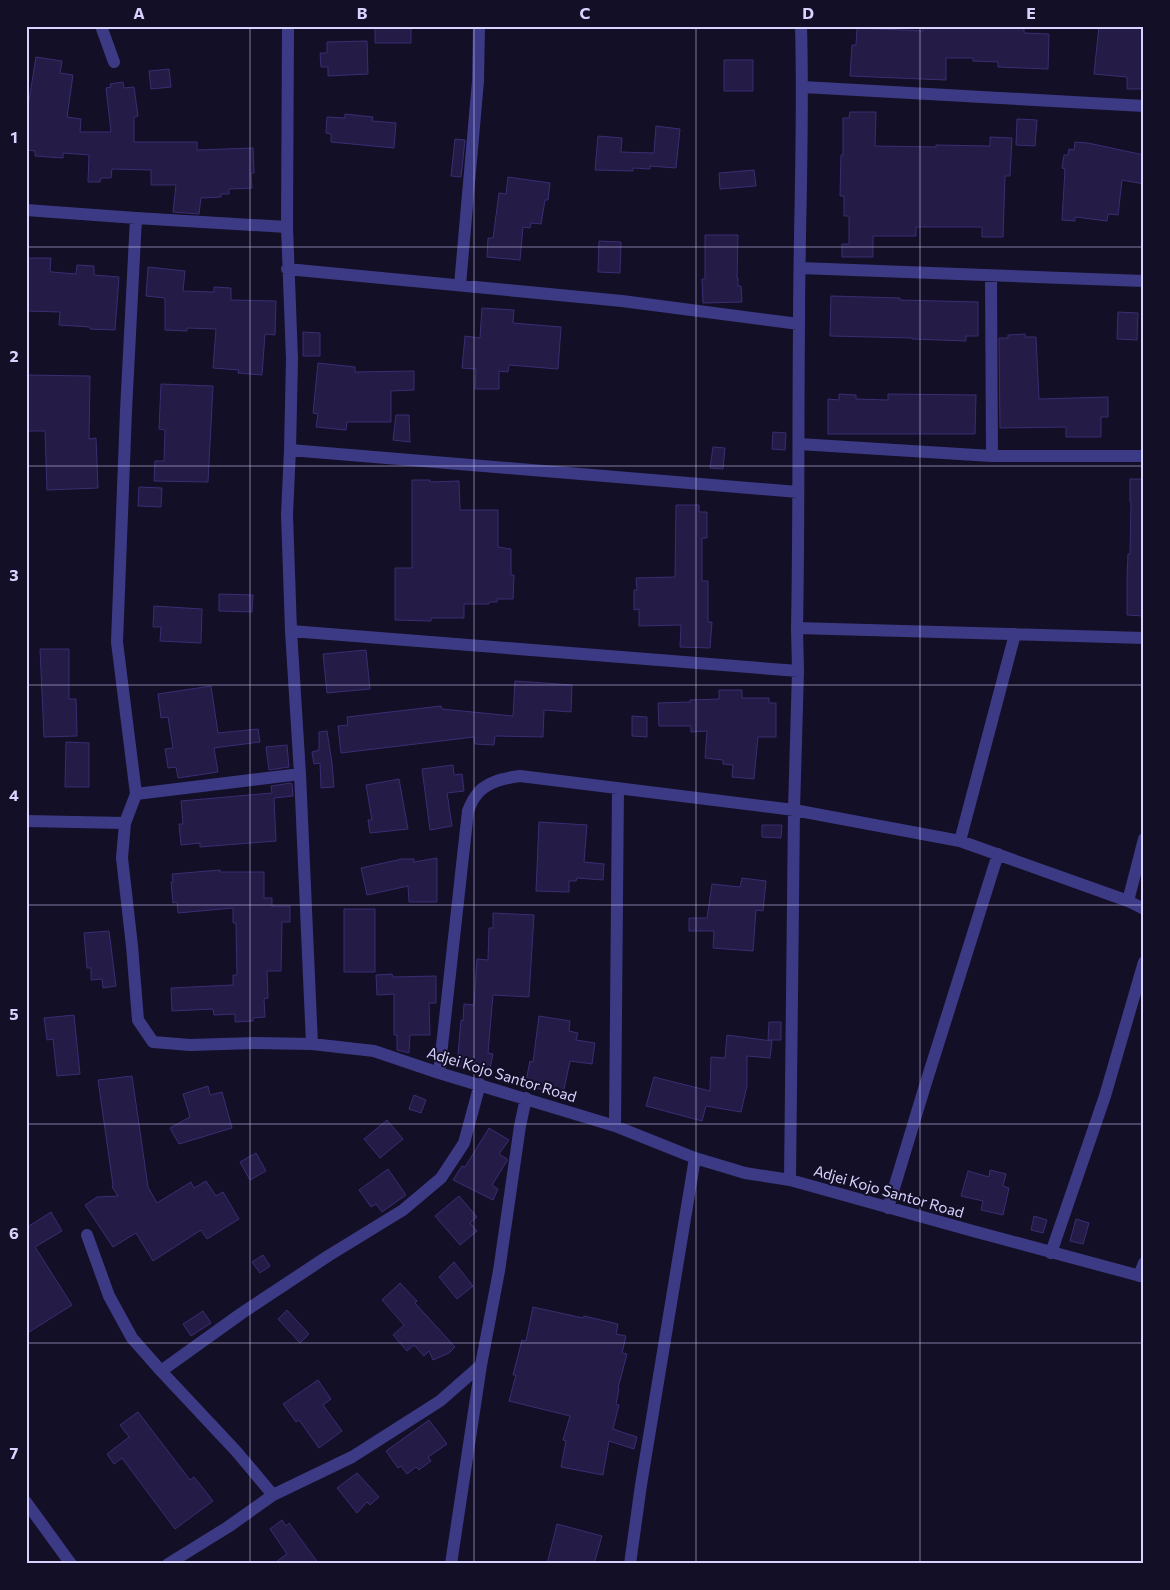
<svg xmlns="http://www.w3.org/2000/svg" width="1170" height="1590" font-family="Commissioner,sans-serif">
<style>
.building{fill:#241b47;stroke:#3b2d73}
.lines{fill:none;stroke-linecap:round;stroke-linejoin:round}
.minor{stroke:#3d3a85;stroke-width:12}
.grid{fill:none;stroke:#d9d4ff;stroke-width:1;stroke-opacity:0.55}
.labels{text-anchor:middle;dominant-baseline:central;stroke-width:4;stroke-linejoin:round;paint-order:stroke}
.street-label{font-size:15px;fill:#d9d4ff;stroke:#130f26}
.neatline{fill:none;stroke:#d9d4ff;stroke-width:2}
.grid-label{font-size:16px;text-anchor:middle;font-weight:bold;fill:#d9d4ff}
</style>
<rect width="100%" height="100%" fill="#130f26"/>
<!-- building -->
<path class="building" d="M375,26H411V43H375Z
M923,26H1024V33L1049,34L1048,69L998,67V62L973,61V58H946V80L850,76L852,45H856L857,28L923,31Z
M1099,26H1144V89H1127V77L1094,74Z
M367,41L368,74L328,76V67H321L320,53H327V42Z
M36,57L62,61L60,73L73,75L67,117L81,119L80,132H111L106,88L111,87L110,84L123,82L124,88L134,87L138,116L134,117V142H197V150L253,148L254,173H251L252,188L229,189V194H221V197L201,198L199,214L173,212L176,185H151V170L112,169L111,178H101L100,182H88L89,155L63,153V158L35,156V151L27,150V148L26,147V119Z
M724,60H753V91H724Z
M169,69L171,87L151,89L149,71Z
M850,112H876L875,146L936,147V145L990,146V137L1012,138L1010,176H1005L1003,237H982V227H916V236H873V257H842V244H849V216H844V196H840L841,155H843V118H849Z
M345,114L373,117L372,121L396,123L394,148L331,142V134L326,133L327,117L345,118Z
M1017,119L1037,120L1035,146L1016,145Z
M656,126L680,129L676,168L650,166V169L633,168V171L595,170L598,136L622,138L621,152L654,153Z
M455,139L465,140L461,177L451,176Z
M1075,142L1088,143L1144,155V184L1122,180L1118,215L1108,214L1107,221L1075,217V221L1062,220L1065,169L1062,168L1064,155H1068L1069,149L1074,150Z
M754,170L756,186L720,189L719,173Z
M508,177L550,183L548,200H545L541,224L531,223L530,228L523,227L520,260L487,257L488,238H493L499,193L506,194Z
M705,235H738L737,278H738V286H741L742,302L703,303L702,279H705Z
M599,241L621,242L620,273L598,272Z
M26,258H51L50,271L52,272L76,274L77,265L94,266V275L119,277L115,330L90,329V327L59,325L60,312L26,311Z
M148,267L185,271L183,291L214,292V287L231,288V300L276,301L275,335L265,334L262,375L238,373L239,370L213,368L216,329L187,328V331L165,330V298L146,296Z
M831,296L900,298V300L978,302V336H966V341L912,339V338L830,336Z
M482,308L514,310L513,323L561,327L558,369L509,365L508,372L499,371V389H475L476,369L462,368L465,336L480,338Z
M1118,312L1138,313L1137,340L1117,339Z
M303,332L320,333V356H303Z
M1025,334V337H1036L1039,399L1108,397V417H1101V437H1066V427L1000,428L999,338H1008V335Z
M318,363L355,367V372L414,371V390L391,391V422H347L346,430L316,427L318,414L313,413Z
M26,375L90,376L89,439L96,438L98,488L47,490L45,431H26Z
M161,384L213,386L208,482L154,481L155,461H164L165,430L159,429Z
M839,394L856,395V399L888,400V394L976,395L975,434H828V399L839,400Z
M396,415H409L410,442L393,440Z
M773,432L786,433L785,450L772,449Z
M713,447L725,448L723,469L710,468Z
M1130,479H1144V616L1127,615V579L1128,554H1130L1131,502H1130Z
M412,480H430V482L459,481L460,510H498V547L511,549V575H514L513,599H497V602H489V604H464V618H431V621L395,620V568H412Z
M139,487L162,488L161,507L138,506Z
M676,505H699V512H707V538H702V581H708V622H712L710,648L680,647L681,625L639,626V609L634,610V590H637L636,578L675,577Z
M219,594L253,595L252,612L219,611Z
M154,606L202,609L201,643L160,641L161,627H153Z
M40,649H69V699H76L77,736L44,737Z
M366,650L370,689L327,693L323,654Z
M515,681L572,685L571,712L544,710L543,737L495,736L494,745L475,744L474,737L341,753L338,726L348,725L347,717L441,706L442,709L513,716Z
M211,686L218,733L258,729L260,742L214,748L218,772L178,778L176,767L168,768L165,749L173,748L168,717L161,718L158,694Z
M719,690H742V698H769V703H776V737H758L754,779L732,777L733,765L723,764V760L705,758L707,731L691,732V726H659L658,703L690,702V700L719,699Z
M632,716L647,717V737L632,736Z
M327,731L332,763L334,787L321,788L320,763L314,764L312,752L319,750V732Z
M66,742L89,743V787H65Z
M287,745L289,767L269,770L266,747Z
M453,765L454,775L462,774L464,791L447,793L452,826L430,830L422,769Z
M399,779L408,829L370,833L368,820H372L366,785Z
M291,783L292,784L293,796L274,798L276,841L200,847V843L181,845L179,824H183L181,801L272,793L271,786Z
M539,822L587,825L584,862L604,864L603,880L577,878L576,881H569V892L536,891Z
M762,825H782L781,838L762,837Z
M437,858V902H409L408,886L367,895L361,868L402,859H414V862Z
M220,870V872H264V898H272V906H290V922H282L281,971H267L268,998L264,999L265,1017L253,1018V1021L235,1022V1014L214,1015L213,1009L172,1011L171,988L233,985V975H237L236,923H233V908L178,913L177,902L173,903L171,882H173L172,874Z
M742,878L766,881L763,911L756,910L753,951L713,948L714,931H689V918H707L712,884L740,887Z
M344,909H375V972H344Z
M493,913L534,915L529,997L493,995L488,1053L493,1054L489,1073L457,1066L461,1020L463,1021L464,1004L474,1005L477,959L488,960L489,928H493Z
M109,931L116,986L103,988L102,979L91,980V968H87L84,933Z
M392,974L393,977L436,976V1003H429L430,1035H410L409,1053L397,1050V1035H394V994L377,995L376,975Z
M74,1015L80,1074L57,1076L53,1039L47,1040L44,1018Z
M539,1016L570,1021L569,1031L578,1033L576,1040L595,1043L592,1064L570,1061L563,1094L525,1086L530,1061L533,1062Z
M769,1022H781V1040H768Z
M727,1035L772,1041L770,1058L747,1056V1086L741,1112L706,1106L702,1121L646,1106L654,1077L710,1091L711,1057L725,1058Z
M132,1076L148,1187L157,1203L191,1182L194,1188L206,1181L216,1196L223,1192L239,1219L207,1239L201,1230L153,1261L136,1233L113,1247L85,1205L97,1197L118,1196L112,1187L113,1185L98,1080Z
M208,1086L210,1095L222,1092L232,1128L179,1144L170,1128L190,1117L183,1094Z
M414,1095L426,1100L421,1113L409,1109Z
M387,1120L403,1139L380,1158L364,1139Z
M489,1128L509,1140L499,1154L507,1159V1161L492,1185L498,1189L493,1200L453,1180L462,1166L465,1167Z
M256,1153L266,1171L250,1180L240,1162Z
M388,1169L406,1195L382,1212L376,1204L371,1207L359,1190Z
M990,1170L1006,1174L1003,1186L1009,1188L1003,1215L981,1210L983,1201L961,1196L968,1171L989,1177Z
M459,1196L477,1217L470,1223L477,1231L460,1245L435,1216Z
M51,1212L62,1231L35,1247L72,1305L26,1334V1228Z
M1034,1216L1047,1220L1043,1233L1031,1230Z
M1076,1219L1089,1223L1083,1244L1070,1241Z
M263,1255L270,1266L260,1273L252,1262Z
M454,1262L473,1286L457,1299L439,1277Z
M400,1283L417,1301L415,1303L455,1347L449,1353L433,1360L429,1351L424,1356L414,1345L407,1351L393,1335L404,1325L382,1300Z
M533,1307L583,1318L584,1316L618,1324L616,1334L626,1336L622,1353L627,1354L618,1388L619,1389L616,1404L619,1405L613,1429L637,1437L634,1449L609,1441L603,1475L561,1467L566,1441L563,1440L570,1416L509,1401L516,1375H513L522,1340L526,1341Z
M287,1310L309,1334L300,1343L278,1319Z
M203,1311L211,1323L191,1336L183,1324Z
M318,1380L331,1399L323,1405L342,1431L319,1448L299,1420L296,1422L283,1404Z
M138,1412L190,1480L194,1477L213,1501L175,1529L122,1458L114,1464L107,1454L129,1437L120,1425Z
M429,1420L447,1444L428,1457L431,1461L419,1470L416,1467L407,1474L401,1466L398,1468L386,1451Z
M357,1473L379,1497L370,1505L367,1502L357,1513L337,1488Z
M282,1520L286,1526L289,1523L319,1564H273L287,1554L270,1529Z
M557,1524L602,1536L594,1564H547Z"/>
<g class="lines">
<!-- minor -->
<path class="minor" d="M101,26L114,62
M803,87L1144,106
M26,210L136,218L287,227L288,26
M136,218L126,411L117,642L136,794L125,823L122,858L132,946L138,1020L153,1042L190,1045L255,1043L312,1044L374,1051L439,1073L615,1126L695,1158L745,1173L790,1180L973,1231L1144,1277
M287,227L292,359L290,450L287,514L291,631L300,774L312,1044
M800,268L1144,281
M287,269L622,301L799,324
M991,276L992,456
M460,285L478,81L479,26
M799,444L992,456H1144
M290,450L798,492
M797,628L1144,638
M291,631L798,671
M136,794L300,774
M26,821L125,823
M960,841L1015,634
M1128,901L1144,839
M439,1073L468,811C470,806 472,801 475,797C484,782 504,778 520,776L794,810L960,841L1128,901L1144,909
M615,1126L618,788
M790,1180L794,810L798,671L797,628C799,527 798,426 799,325C799,226 804,126 801,26
M888,1208L924,1089L998,854
M87,1235L109,1296L132,1338L161,1371L236,1451L273,1495
M1051,1253L1105,1096L1144,962
M1139,1276L1144,1263
M161,1371L242,1313L328,1256L403,1210L441,1178L464,1143L480,1084
M26,1502L71,1564
M168,1564L228,1527L273,1495L352,1457L440,1401L481,1365
M451,1564L481,1365L499,1271L520,1126L526,1098
M630,1564L641,1485L695,1158"/>
</g>
<!-- grid -->
<path class="grid" d="M250,26V1564M474,26V1564M696,26V1564M920,26V1564M26,247H1144M26,466H1144M26,685H1144M26,905H1144M26,1124H1144M26,1343H1144"/>
<g class="labels">
<!-- street labels -->
<g class="street-label">
<text transform="translate(502 1074) rotate(17)">Adjei Kojo Santor Road</text>
<text transform="translate(889 1191) rotate(16)">Adjei Kojo Santor Road</text>
</g>
</g>
<!-- border -->
<rect width="1170" height="1590" fill="none" stroke="#130f26" stroke-width="55"/>
<rect x="28" y="28" width="1114" height="1534" class="neatline"/>
<g class="grid-label">
<text x="139" y="19">A</text>
<text x="362" y="19">B</text>
<text x="585" y="19">C</text>
<text x="808" y="19">D</text>
<text x="1031" y="19">E</text>
<text x="14" y="143">1</text>
<text x="14" y="362">2</text>
<text x="14" y="581">3</text>
<text x="14" y="801">4</text>
<text x="14" y="1020">5</text>
<text x="14" y="1239">6</text>
<text x="14" y="1459">7</text>
</g>
</svg>
